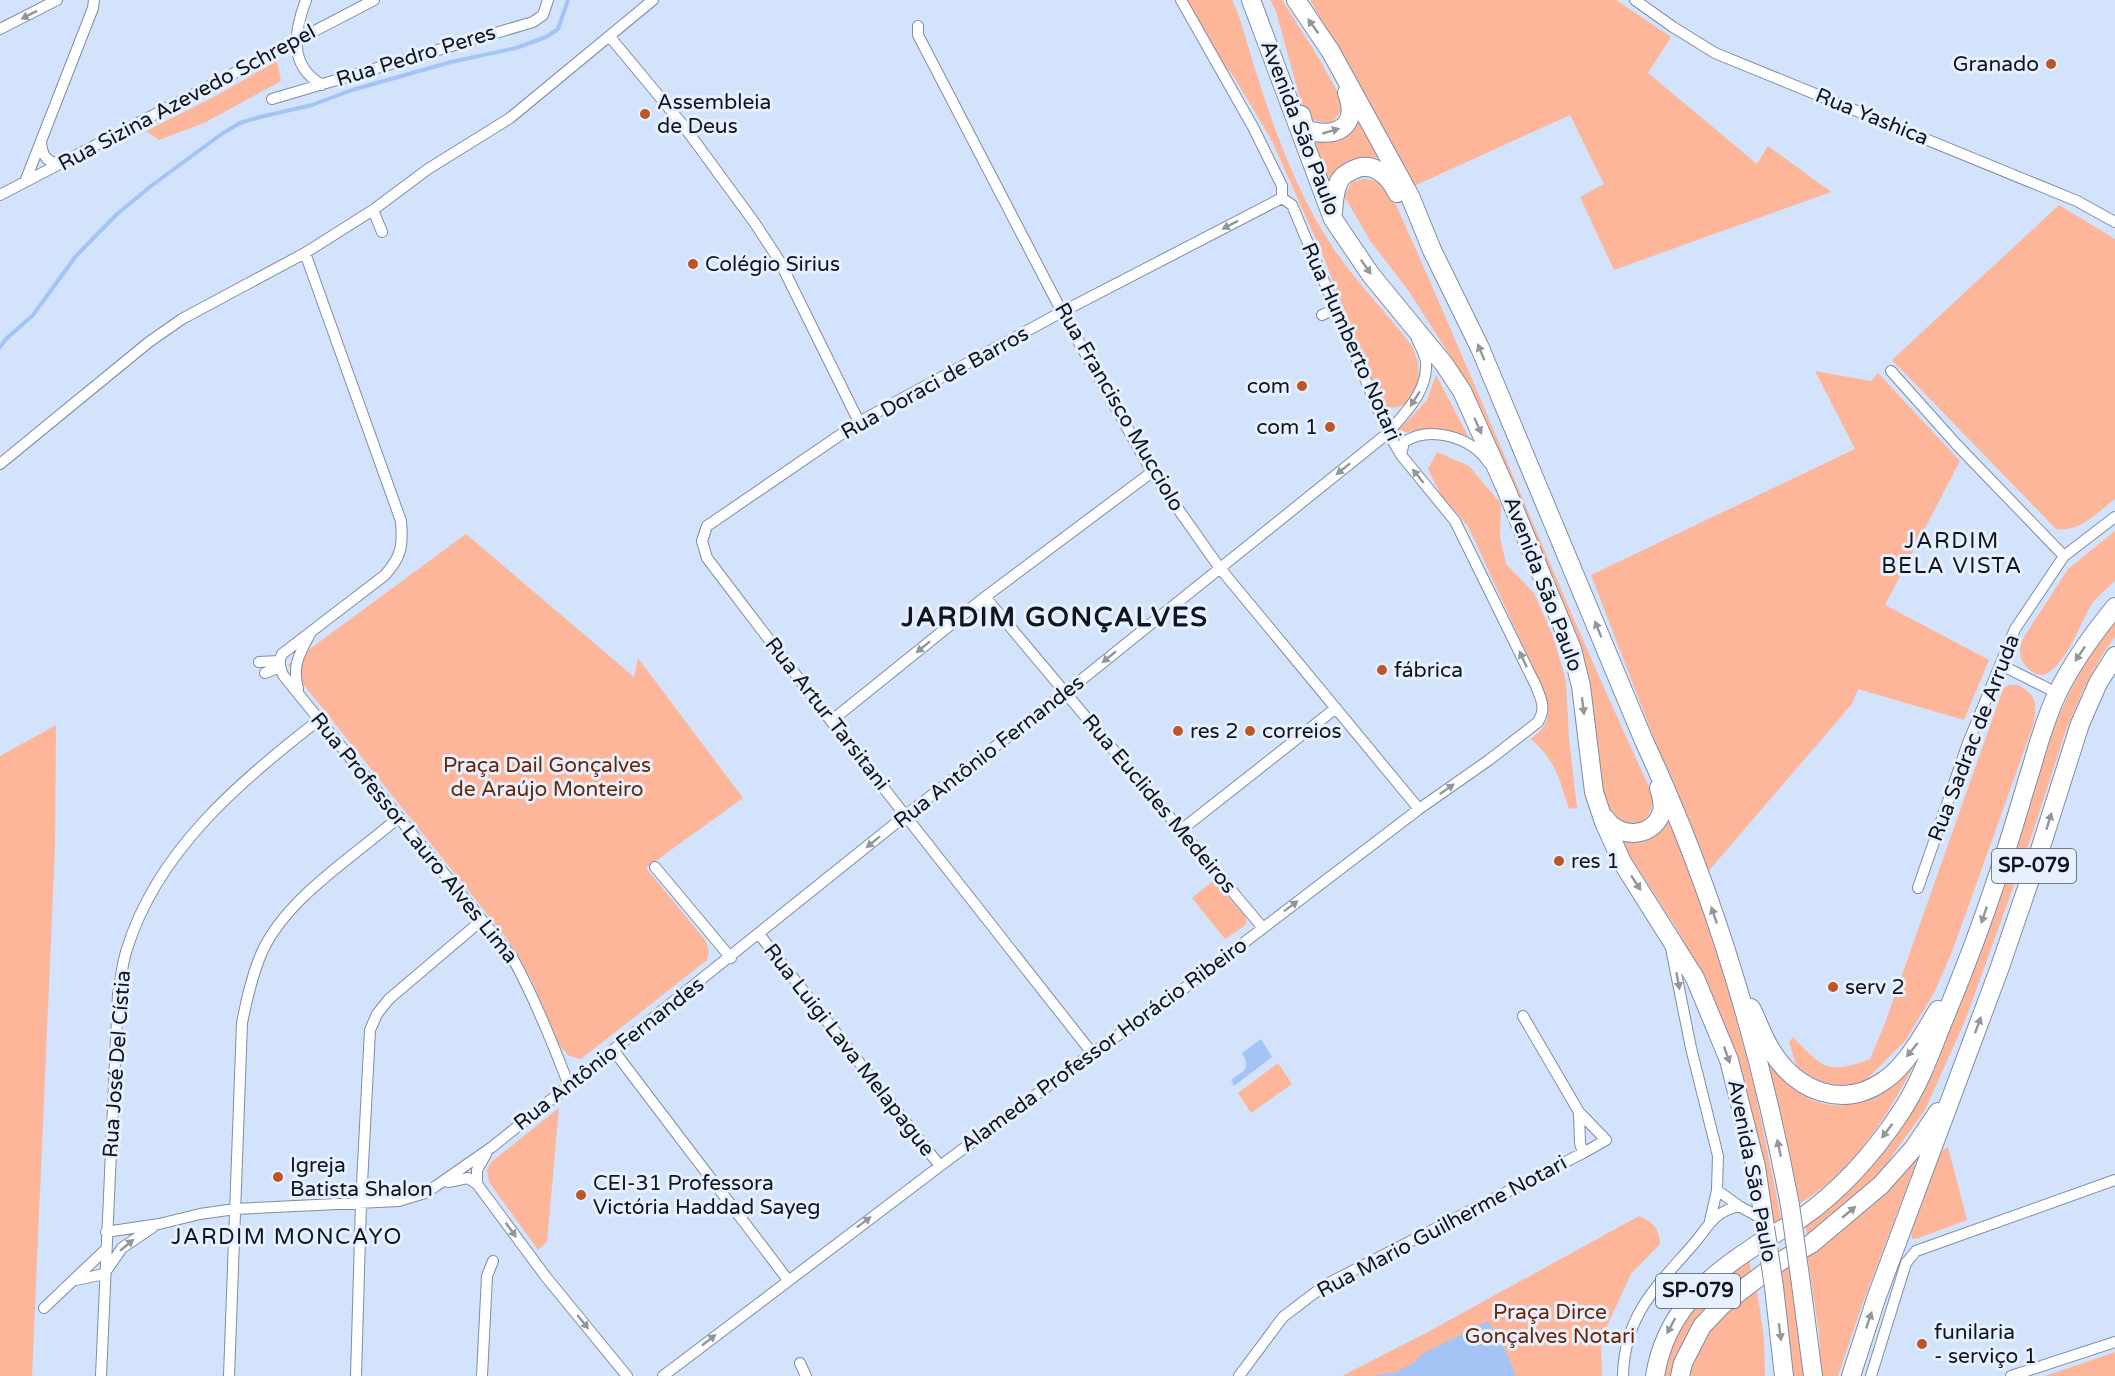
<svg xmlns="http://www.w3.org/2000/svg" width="2115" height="1376" font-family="'Varela Round',sans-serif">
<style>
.green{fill:#fdb699}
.water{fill:#a5c4f6}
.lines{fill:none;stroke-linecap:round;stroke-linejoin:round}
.stream{stroke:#a5c4f6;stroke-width:4}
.street-casing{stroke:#7f8da4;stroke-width:12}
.primary-casing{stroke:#7f8da4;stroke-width:20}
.street{stroke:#fff;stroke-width:10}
.primary{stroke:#fff;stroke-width:18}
.primary-bridge-casing{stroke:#7f8da4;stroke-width:20;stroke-linecap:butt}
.primary-bridge{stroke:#fff;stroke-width:18}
.oneway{fill:#93969a}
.poi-dot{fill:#bb5625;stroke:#e6f0ff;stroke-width:2}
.labels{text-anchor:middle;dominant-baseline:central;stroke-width:6;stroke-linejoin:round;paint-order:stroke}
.shield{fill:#e6f0ff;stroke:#505762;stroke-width:1.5}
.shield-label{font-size:20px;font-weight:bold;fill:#10151e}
.street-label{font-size:21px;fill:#10151e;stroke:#e6f0ff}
.poi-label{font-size:21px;fill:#10151e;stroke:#e6f0ff;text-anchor:start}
.park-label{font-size:21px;fill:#692805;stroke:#e6f0ff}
.neighbourhood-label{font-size:22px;letter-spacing:1.5px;fill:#10151e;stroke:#e6f0ff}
.district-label{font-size:27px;font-weight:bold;letter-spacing:1.5px;fill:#10151e;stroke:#e6f0ff}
</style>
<rect width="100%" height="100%" fill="#d4e3fc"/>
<!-- green -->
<path class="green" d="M1186,0H1232L1239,16C1263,96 1287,179 1334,249C1357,283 1387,313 1412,346C1414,351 1417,358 1418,364C1421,385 1411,412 1387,407L1377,395L1322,253L1272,141L1234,77L1216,55Z
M1270,0H1282L1317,55L1341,98V111L1332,123C1319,122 1311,122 1303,110L1276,11Z
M1310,0H1616L1671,37L1648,73L1757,164L1768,146L1831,192L1614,270L1580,197L1604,184L1570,115L1414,186Z
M277,61L281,81L204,123L159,140L146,131L212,98Z
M1359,120L1379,158C1354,157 1342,160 1327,181L1312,143C1343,141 1336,132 1359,120Z
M1363,179C1375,179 1381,183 1390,192C1481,391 1559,595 1652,793C1658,817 1631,839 1613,818C1602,806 1595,750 1593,732L1477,404L1461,373L1408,290L1371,242L1344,196L1352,182Z
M2059,205L2115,239V499C2098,512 2079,533 2056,529L1892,360Z
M1815,371L1871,381L1878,373L1960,461L1885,605L1989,660L1964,720L1858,689L1852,704L1706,874L1591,575L1855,449Z
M1436,375L1468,436L1427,430L1396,433L1427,400Z
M1437,452L1469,466L1501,504L1500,537L1506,564L1534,593L1553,636L1566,681L1569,738L1577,808L1569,809C1559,778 1556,761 1531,739C1550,724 1550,717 1545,694L1468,526L1441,495L1428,469Z
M2115,531V581C2107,588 2098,596 2092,604C2079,624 2052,706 2023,662C2018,653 2020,649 2022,640L2068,569Z
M466,534L634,677L638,658L743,798L646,868L706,941L709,952L707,960L581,1059L569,1056L560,1046L530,977L507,939L288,665Z
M2115,617V637L2102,655L2084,688L2065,733L2032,835L1965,1021L1925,1110L1884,1167L1852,1201L1807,1239L1805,1223L1879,1154L2019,835L2052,732L2070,691L2090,654Z
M2009,685H2018C2037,696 2037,703 2034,723L1952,952L1934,993L1905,1041L1866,1080L1849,1087H1830L1812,1080L1797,1068L1789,1042L1793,1037C1823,1068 1827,1075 1870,1059L1884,1026L2003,689Z
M56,725L55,847L32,1376H0V756Z
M1671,815L1714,937L1755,1090L1782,1223L1772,1231L1703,978L1675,926L1617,836C1639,850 1661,837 1671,815Z
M1214,880L1245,916L1247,922L1243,927L1225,939L1192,898Z
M1930,1033C1900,1095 1860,1170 1797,1205L1785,1134L1758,1044C1780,1075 1803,1110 1847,1105C1858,1104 1872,1101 1881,1093C1901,1078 1915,1053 1930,1033Z
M1278,1063L1292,1084L1251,1113L1238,1093Z
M559,1108L547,1242L538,1250L489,1182L487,1171L490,1163Z
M1926,1136L1861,1308L1838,1376H1821L1819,1334L1807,1253Z
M1948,1147L1967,1220L1919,1238L1912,1239L1911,1229L1937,1154Z
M1639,1216C1654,1223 1659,1228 1660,1244L1631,1274L1601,1339L1602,1376H1342L1426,1333Z
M1749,1256L1751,1271L1723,1293L1674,1376H1661L1674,1336L1702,1296Z
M1790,1267L1805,1376H1791L1788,1331L1780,1270Z
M1755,1289L1757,1290L1764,1339L1765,1376H1687L1703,1334L1727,1310Z
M2115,1352V1376H2045Z"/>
<!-- water -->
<path class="water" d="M1261,1039L1272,1057L1234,1086L1231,1080C1243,1071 1252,1069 1242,1053Z
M1488,1321L1508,1356L1516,1376H1372L1396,1372L1413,1363L1422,1354Z"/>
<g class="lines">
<!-- stream -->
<path class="stream" d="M0,347L6,339L33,315L76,256L116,215L151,186L223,133L240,123L260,117L312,105L352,90L451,62L516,48L546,37L558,29L568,0"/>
<defs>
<path id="street" d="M306,0C294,32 288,65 322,85
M1181,0L1253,127L1282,186V198
M1635,0L1673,27L1715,53L2077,201L2115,222
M918,26V35L1062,312L1152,472L1219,567L1419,809
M0,29L57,0
M610,37L683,125L754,222L779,260L859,422
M272,99L533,22L543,15L548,0
M41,142C42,156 48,165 62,162
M25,182L93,8L94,0
M0,195L374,0
M373,210L382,232
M305,253L401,521C403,545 402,556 385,575L282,654C278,662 280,667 283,675L512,957C535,999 552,1041 569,1086
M1322,315L1335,309
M1891,371L1957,445L2064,556
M1401,455L1404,442C1430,425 1471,437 1488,462
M0,464L149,342L182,319L305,253L373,210L428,169L510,118L653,0
M985,597L1263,928
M259,662L279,661
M2001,665L2057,693
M265,673L280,667
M298,689C292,665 299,655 310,634
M831,721L985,597L1152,472
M1181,830L1336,708
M655,867L731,958
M1918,888L1968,743L2015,629L2064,556L2115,517
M759,934L940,1166
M1671,948L1691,1048L1718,1156L1717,1190L1710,1221
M1523,1016L1579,1112
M614,1051L788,1280
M1092,1053L831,721L707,558L702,541L707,526L859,422L1058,314L1282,198
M448,1182L468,1178L477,1184L546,1277L627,1376
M477,1184V1170L486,1154
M1717,1190L1739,1206L1764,1220
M106,1232L159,1224L200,1214L235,1209L399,1201L425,1193L436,1186L492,1147L906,815L1065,693L1388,433C1406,412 1428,391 1426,362C1425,354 1420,346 1417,339
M76,1280L104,1274L122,1248L153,1227
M44,1308L105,1250
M800,1363L806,1376
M101,1376L118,994C121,979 122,963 127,949C157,851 241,780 319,720
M229,1376L242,1023C247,998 252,975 262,952C288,896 354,857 399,817
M356,1376L361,1203L370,1030L377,1014L389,999L482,920
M482,1376L487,1276L493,1261
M663,1376L940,1166L1092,1053L1165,1003L1419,809L1489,760L1538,722C1546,708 1542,701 1536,686L1455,521L1401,455L1388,433L1292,205L1282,198
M1239,1376L1283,1317L1325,1285L1583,1153L1606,1140L1579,1112L1580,1143L1583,1153
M1623,1376C1624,1317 1655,1288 1691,1247C1709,1227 1711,1213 1739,1206
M1871,1376L1906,1263L1916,1251L2115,1180
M2011,1376L2115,1342"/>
<path id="primary" d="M1251,0L1333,219L1371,275L1444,364L1462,391L1506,489L1572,649L1581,686L1594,792L1604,822L1622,862L1695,978L1729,1060L1756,1167L1765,1227
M1296,0L1331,52L1410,196L1432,250L1480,348L1644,741C1713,888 1760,1046 1790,1205
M1301,115L1305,129C1335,140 1360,127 1347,93
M1333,213C1334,202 1334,189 1340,180C1342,176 1347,173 1351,171C1371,159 1389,175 1397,193
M1606,819C1620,840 1655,837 1662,811C1664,804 1661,795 1659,788
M1751,1008C1758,1022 1763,1037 1771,1050C1797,1092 1843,1110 1885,1080C1906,1066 1925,1032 1938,1010
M1801,1284L1813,1376
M1774,1287L1784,1376
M1655,1376C1665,1315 1703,1280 1752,1248C1767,1237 1784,1229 1800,1219C1840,1191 1874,1153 1901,1112C1919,1085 1930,1054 1942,1024C1963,974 1982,924 1999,872C2011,837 2021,801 2032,766C2039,741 2047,715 2058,692C2073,661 2093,634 2115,607
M1680,1376L1683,1363L1702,1326L1722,1305L1779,1262L1811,1244L1881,1185L1913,1149L1938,1112
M1851,1376L1877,1296L2000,967L2038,856L2080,724L2098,683L2115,656"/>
</defs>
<!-- street casing -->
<use href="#street" class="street-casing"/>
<!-- primary casing -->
<use href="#primary" class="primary-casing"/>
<!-- street -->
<use href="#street" class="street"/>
<!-- primary -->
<use href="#primary" class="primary"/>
<defs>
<path id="primary-bridge" d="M1790,1205L1801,1284
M1765,1227L1774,1287"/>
</defs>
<!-- primary-bridge casing -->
<use href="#primary-bridge" class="primary-bridge-casing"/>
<!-- primary-bridge -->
<use href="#primary-bridge" class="primary-bridge"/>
</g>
<!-- one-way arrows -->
<defs><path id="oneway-solid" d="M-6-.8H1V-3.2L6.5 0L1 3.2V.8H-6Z" transform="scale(1.5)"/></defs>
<g class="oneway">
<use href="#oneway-solid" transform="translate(29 15) rotate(153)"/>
<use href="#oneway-solid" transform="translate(1313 26) rotate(-126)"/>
<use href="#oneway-solid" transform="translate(1331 131) rotate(-16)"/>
<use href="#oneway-solid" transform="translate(1230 225) rotate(153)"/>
<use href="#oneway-solid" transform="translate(1366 267) rotate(55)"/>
<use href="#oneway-solid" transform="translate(1481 352) rotate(-113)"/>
<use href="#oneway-solid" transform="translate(1415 399) rotate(123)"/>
<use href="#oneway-solid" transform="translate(1478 426) rotate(66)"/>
<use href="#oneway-solid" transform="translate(1343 469) rotate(141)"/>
<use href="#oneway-solid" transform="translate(1418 476) rotate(-129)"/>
<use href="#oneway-solid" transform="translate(1598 629) rotate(-112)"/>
<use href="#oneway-solid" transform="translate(923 647) rotate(141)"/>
<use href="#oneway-solid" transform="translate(2080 654) rotate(124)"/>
<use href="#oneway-solid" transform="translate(1109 657) rotate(141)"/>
<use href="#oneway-solid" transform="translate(1523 659) rotate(-115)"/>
<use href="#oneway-solid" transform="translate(1583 706) rotate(83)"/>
<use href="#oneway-solid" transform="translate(1447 789) rotate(-35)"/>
<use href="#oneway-solid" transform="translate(2049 821) rotate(-73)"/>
<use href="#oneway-solid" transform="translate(873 842) rotate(141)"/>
<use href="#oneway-solid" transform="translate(1636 883) rotate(57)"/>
<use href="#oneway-solid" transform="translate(1291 906) rotate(-37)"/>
<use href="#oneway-solid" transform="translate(1714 915) rotate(-109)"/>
<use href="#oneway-solid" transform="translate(1984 915) rotate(109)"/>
<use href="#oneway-solid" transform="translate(1678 981) rotate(80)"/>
<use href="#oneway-solid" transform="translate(1978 1025) rotate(-70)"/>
<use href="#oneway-solid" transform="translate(1912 1050) rotate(129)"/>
<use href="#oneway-solid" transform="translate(1727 1055) rotate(71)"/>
<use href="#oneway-solid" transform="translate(1887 1131) rotate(127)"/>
<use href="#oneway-solid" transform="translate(1779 1148) rotate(-102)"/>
<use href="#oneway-solid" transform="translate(1849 1212) rotate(-40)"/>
<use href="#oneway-solid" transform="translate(864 1222) rotate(-37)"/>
<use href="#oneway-solid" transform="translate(511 1230) rotate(54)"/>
<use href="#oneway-solid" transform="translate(127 1245) rotate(-40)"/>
<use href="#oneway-solid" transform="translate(1869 1320) rotate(-71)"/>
<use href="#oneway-solid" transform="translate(583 1322) rotate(51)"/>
<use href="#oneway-solid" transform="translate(1671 1326) rotate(118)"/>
<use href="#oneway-solid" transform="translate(1780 1332) rotate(82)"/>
<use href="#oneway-solid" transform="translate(709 1340) rotate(-38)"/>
</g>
<!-- markers -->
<g class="poi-dot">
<circle cx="2051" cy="64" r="6"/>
<circle cx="645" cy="114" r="6"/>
<circle cx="693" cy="264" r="6"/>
<circle cx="1302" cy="386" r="6"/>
<circle cx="1330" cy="427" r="6"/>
<circle cx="1382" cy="670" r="6"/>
<circle cx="1178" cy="731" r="6"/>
<circle cx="1250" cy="731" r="6"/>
<circle cx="1559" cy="861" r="6"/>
<circle cx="1833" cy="987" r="6"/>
<circle cx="278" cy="1177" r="6"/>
<circle cx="581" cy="1195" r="6"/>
<circle cx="1922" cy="1344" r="6"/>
</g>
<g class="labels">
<!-- shield labels -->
<g class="shield">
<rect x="1992" y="849" width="84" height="34" rx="4.5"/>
<rect x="1656" y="1274" width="84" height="34" rx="4.5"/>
</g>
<g class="shield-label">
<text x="2034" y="866">SP-079</text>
<text x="1698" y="1291">SP-079</text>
</g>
<!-- street labels -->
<g class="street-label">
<text transform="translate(416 56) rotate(-17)">Rua Pedro Peres</text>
<text transform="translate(187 98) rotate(-28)">Rua Sizina Azevedo Schrepel</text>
<text transform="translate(1872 117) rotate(22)">Rua Yashica</text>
<text transform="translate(1300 128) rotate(69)">Avenida São Paulo</text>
<text transform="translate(1351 342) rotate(66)">Rua Humberto Notari</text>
<text transform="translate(935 383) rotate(-29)">Rua Doraci de Barros</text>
<text transform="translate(1119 407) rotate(60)">Rua Francisco Mucciolo</text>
<text transform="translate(1543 584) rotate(69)">Avenida São Paulo</text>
<text transform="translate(827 714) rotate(52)">Rua Artur Tarsitani</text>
<text transform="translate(1974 738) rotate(-69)">Rua Sadrac de Arruda</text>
<text transform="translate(989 752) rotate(-38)">Rua Antônio Fernandes</text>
<text transform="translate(1159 804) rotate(50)">Rua Euclides Medeiros</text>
<text transform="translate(414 838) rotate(51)">Rua Professor Lauro Alves Lima</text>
<text transform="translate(1104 1045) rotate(-36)">Alameda Professor Horácio Ribeiro</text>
<text transform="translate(849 1050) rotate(52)">Rua Luigi Lava Melapague</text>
<text transform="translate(609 1054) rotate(-38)">Rua Antônio Fernandes</text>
<text transform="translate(117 1064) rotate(-86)">Rua José Del Cístia</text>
<text transform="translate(1752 1171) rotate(79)">Avenida São Paulo</text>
<text transform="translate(1442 1227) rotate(-28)">Rua Mario Guilherme Notari</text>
</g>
<!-- poi labels -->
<g class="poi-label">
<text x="2039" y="64" text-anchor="end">Granado</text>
<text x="657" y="102">Assembleia<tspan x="657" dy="24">de Deus</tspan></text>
<text x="705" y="264">Colégio Sirius</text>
<text x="1290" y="386" text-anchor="end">com</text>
<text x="1318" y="427" text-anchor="end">com 1</text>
<text x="1394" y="670">fábrica</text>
<text x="1190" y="731">res 2</text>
<text x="1262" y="731">correios</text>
<text x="1571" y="861">res 1</text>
<text x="1845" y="987">serv 2</text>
<text x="290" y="1165">Igreja<tspan x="290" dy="24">Batista Shalon</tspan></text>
<text x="593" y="1183">CEI-31 Professora<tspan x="593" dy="24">Victória Haddad Sayeg</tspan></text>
<text x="1934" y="1332">funilaria<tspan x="1934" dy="24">- serviço 1</tspan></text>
</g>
<!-- park labels -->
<g class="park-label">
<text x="547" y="765">Praça Dail Gonçalves<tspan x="547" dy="24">de Araújo Monteiro</tspan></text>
<text x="1550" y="1312">Praça Dirce<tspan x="1550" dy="24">Gonçalves Notari</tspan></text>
</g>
<!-- neighbourhood labels -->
<g class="neighbourhood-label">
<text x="1952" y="541">JARDIM<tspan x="1952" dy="25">BELA VISTA</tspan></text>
<text x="287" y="1237">JARDIM MONCAYO</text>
</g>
<!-- district labels -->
<g class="district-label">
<text x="1055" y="617">JARDIM GONÇALVES</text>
</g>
</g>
</svg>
